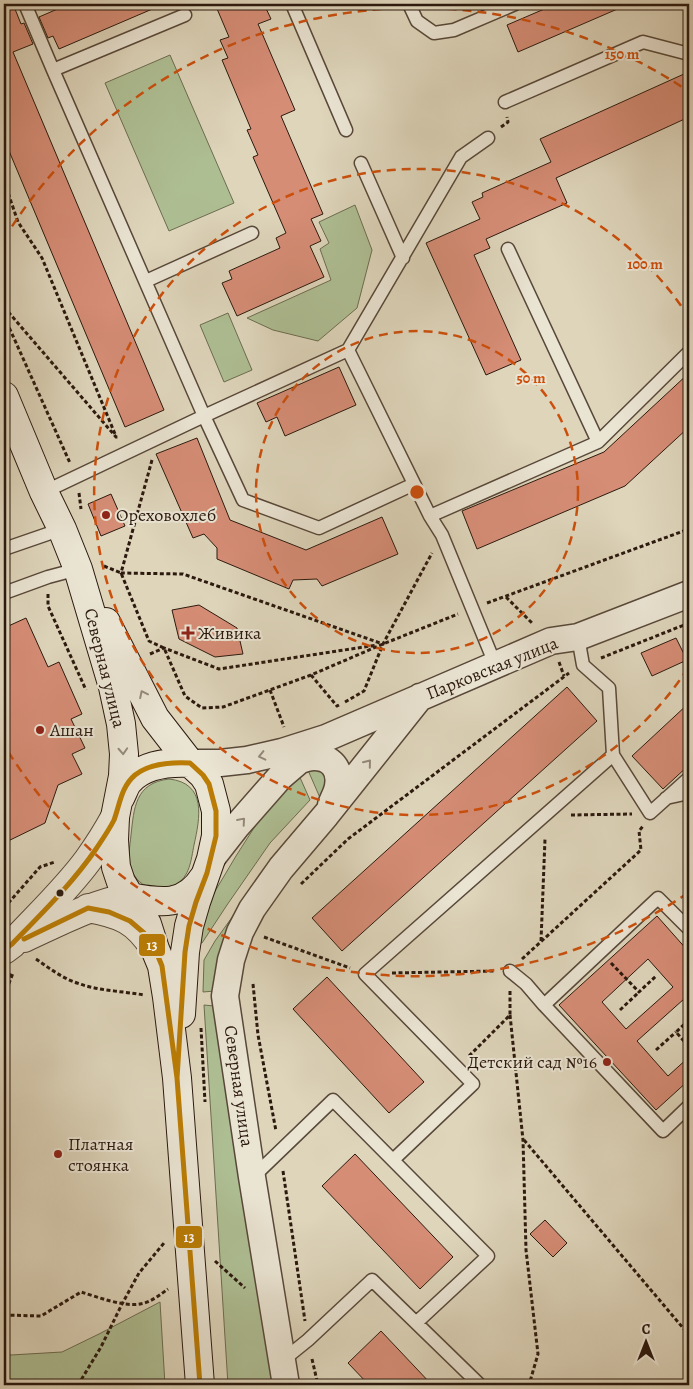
<svg xmlns="http://www.w3.org/2000/svg" width="693" height="1389" font-family="Alegreya,serif">
<style>
.green{fill:#aebe93;stroke:#6c6c50}
.building{fill:#d68d76;stroke:#2b190e;fill-rule:evenodd}
.lines{fill:none;stroke-linecap:round;stroke-linejoin:round}
.service-casing{stroke:#584839;stroke-width:15}
.minor-casing{stroke:#584839;stroke-width:29}
.tertiary-casing{stroke:#584839;stroke-width:30}
.secondary-casing{stroke:#2b190e;stroke-width:30}
.path{stroke:#2b190e;stroke-width:3;stroke-dasharray:4 2.5;stroke-linecap:butt}
.service{stroke:#eae4d3;stroke-width:12}
.minor{stroke:#eae4d3;stroke-width:26}
.tertiary{stroke:#eae4d3;stroke-width:28}
.secondary{stroke:#eae4d3;stroke-width:28}
.bus-1-casing{stroke:#eae4d3;stroke-width:9}
.bus-1{stroke:#ba7c04;stroke-width:5}
.oneway{stroke:#94897a}
.ring{fill:none;stroke:#cc4f0c;stroke-width:2.5;stroke-dasharray:9 6}
.poi-dot{fill:#8f2418;stroke:#eae4d3;stroke-width:2}
.bus-dot{fill:#2b190e;stroke:#eae4d3;stroke-width:2}
.labels{text-anchor:middle;dominant-baseline:central;stroke-width:4;stroke-linejoin:round;paint-order:stroke}
.poi-label{font-size:18px;fill:#2b190e;stroke:#eae4d3;text-anchor:start}
.street-label{font-size:18px;fill:#2b190e;stroke:#eae4d3}
.centre{fill:#cc4f0c;stroke:#eae4d3;stroke-width:2.5}
.ring-label{font-size:15px;text-anchor:middle;font-weight:bold;fill:#cc4f0c;stroke:#eae4d3;stroke-width:4;stroke-linejoin:round;paint-order:stroke}
.line-badge{stroke:#eae4d3;stroke-width:2}
.badge-label{font-size:14px;text-anchor:middle;font-weight:bold;fill:#fff}
</style>
<rect width="100%" height="100%" fill="#ded5bb"/>
<filter id="stains"><feTurbulence type="fractalNoise" baseFrequency=".004" numOctaves="4"/><feColorMatrix values="0 0 0 0 .2 0 0 0 0 .09 0 0 0 0 .02 0 0 0 .5 -.17"/></filter>
<radialGradient id="worn" r=".72"><stop offset=".6" stop-color="#630" stop-opacity="0"/><stop offset="1" stop-color="#630" stop-opacity=".3"/></radialGradient>
<!-- green -->
<path class="green" d="M170,55L234,203L169,231L105,83Z
M355,205L372,250L357,308L318,341L273,330L247,318L331,280L320,249L329,243L319,222Z
M228,313L252,370L224,382L200,325Z
M307,768H319L327,777L321,800Z
M298,773L310,800L270,843L227,905L202,943H196L211,898L236,856L259,820Z
M169,779C207,783 200,818 194,845C191,860 190,877 175,885C168,889 161,888 153,888C143,887 135,879 131,869C127,859 130,846 131,835C134,808 135,783 169,779Z
M238,909L215,991L203,992L204,960L215,941Z
M204,1005L214,1006L276,1385H228Z
M160,1302L165,1385H4V1354L11,1355L62,1352L99,1334Z"/>
<!-- building -->
<path class="building" d="M4,4H13L21,24L24,23L33,44L13,52L164,410L125,427L4,139Z
M69,4H164L59,49L53,36L48,38L39,17Z
M215,4H264L271,19L258,24L295,110L281,116L323,214L311,219L321,241L310,246L324,277L237,316L222,283L232,279L229,271L280,248L276,238L286,233L253,157L258,155L247,130L251,129L222,60L228,58L220,40L229,37Z
M556,4H629L518,52L507,25Z
M684,74V80L689,81V117L556,178L567,203L486,239L490,248L474,255L521,360L486,375L426,243L480,219L472,202L483,197L482,193L551,162L540,139Z
M339,367L356,405L285,436L277,417L266,422L257,403Z
M689,373V427L625,486L477,549L462,511L604,452Z
M197,438L230,520L306,550L382,517L398,554L322,586L317,579L293,580L289,589L217,559V548L204,534L193,538L156,454Z
M111,494L125,526L101,536L88,504Z
M199,605L237,628L243,654L215,657L179,639L172,610Z
M26,618L48,667L59,662L82,714L71,719L85,748L72,754L82,774L58,785L45,823L4,843V774L10,755L4,741V628Z
M676,638L687,660L652,676L641,653Z
M567,687L597,721L342,951L312,918Z
M689,703V765L663,789L632,756Z
M657,916L689,952V1005L684,999L637,1041L668,1076L689,1057V1080L656,1110L559,1005ZM648,959L673,987L626,1029L602,1002Z
M327,977L424,1082L389,1113L293,1009Z
M355,1154L453,1257L420,1289L322,1186Z
M545,1220L567,1243L553,1257L530,1234Z
M381,1331L432,1385H369L348,1363Z"/>
<g class="lines">
<defs>
<path id="service" d="M25,4L53,70L204,416L243,500L319,528L414,484
M292,4L346,130
M409,4L417,21L434,33L454,30L515,4
M53,70L185,15
M505,102L643,42L689,54
M361,163L403,258
M508,249L598,442
M146,281L252,233
M348,350L430,516L442,535L495,664
M44,492L204,416L348,350L461,157L488,138
M430,516L598,442L689,352
M4,549L62,529
M4,593L48,577L78,569
M613,755L650,813L689,778
M666,798L689,793
M689,929L658,898L544,1005L663,1131L689,1106
M510,971L526,984L544,1005
M393,1160L473,1084L365,974L613,755L609,688L583,665L578,637
M253,1177L333,1100L488,1256L416,1323
M282,1361L308,1340L372,1280L480,1385"/>
<path id="minor" d="M298,761C303,759 309,757 314,757C331,757 341,769 338,786C337,793 333,799 331,805
M190,763H220L247,760L282,752L326,738L551,641L578,637L689,594
M211,859L236,827L280,777L315,747
M286,1385L252,1177L225,996L231,960L240,932L252,909L281,868L326,815L420,697"/>
<path id="tertiary" d="M88,908C121,914 136,920 154,948
M24,938C59,922 92,904 130,897
M4,950L12,944C37,917 66,890 88,860C98,846 107,832 115,817"/>
<path id="secondary" d="M4,396L44,492L62,529L78,569L113,687L121,724L124,754L123,776L115,817L114,840L115,855L116,867L121,882L147,924L155,949L162,966L167,997L177,1078L200,1385
M106,622L155,718L190,763L203,775L209,784L216,811V836L211,859L196,902L189,926L185,952L181,1014
M120,798C123,793 125,785 129,781C144,764 169,762 190,763
M130,897C161,903 185,907 204,877"/>
</defs>
<!-- service casing -->
<use href="#service" class="service-casing"/>
<!-- minor casing -->
<use href="#minor" class="minor-casing"/>
<!-- tertiary casing -->
<use href="#tertiary" class="tertiary-casing"/>
<!-- secondary casing -->
<use href="#secondary" class="secondary-casing"/>
<!-- path -->
<path class="path" d="M501,127L508,122L507,117
M4,181L18,222L42,258L115,434
M4,307L116,437H119
M4,316L70,463
M152,460L121,573L183,574L383,644
M79,493L81,509
M104,566L121,573L149,641L164,648L185,696L202,708L223,707L311,675L383,644L458,614
M48,594V606L86,690
M506,597L532,623
M487,603L689,529
M150,654L164,648L219,669L377,645
M601,658L689,623
M559,662L564,676
M311,675L337,706L339,705
M270,690L284,727
M345,702L364,691L383,644L432,553
M571,815L632,814
M301,884L348,839L569,673
M4,908L40,867L55,862
M264,937L350,968
M541,941L545,839
M36,959C49,968 62,978 77,983C98,991 122,991 144,995
M522,959L641,850L639,831L643,826
M611,963L639,992L656,976
M392,973L494,971
M4,979L11,974
M253,984L258,1035L276,1131
M4,996L13,973
M620,1010L639,992
M510,1015L523,1140L526,1250L538,1354L529,1385
M689,1020L676,1032L689,1047
M201,1028L205,1102
M656,1050L676,1032
M469,1056L510,1015V991
M524,1140L689,1335
M283,1171L305,1321
M215,1261L245,1288
M4,1315L41,1316L81,1292C98,1297 123,1307 140,1304C150,1303 161,1294 168,1289
M312,1359L318,1385
M78,1385L101,1347L122,1304L139,1273L164,1243"/>
<!-- service -->
<use href="#service" class="service"/>
<!-- minor -->
<use href="#minor" class="minor"/>
<!-- tertiary -->
<use href="#tertiary" class="tertiary"/>
<!-- secondary -->
<use href="#secondary" class="secondary"/>
<defs>
<path id="bus-1" d="M24,939L88,908L109,912L130,921L144,933L155,949L162,966L177,1078L200,1385
M4,950L12,944C41,914 72,884 96,849C102,840 109,830 114,820C120,804 121,787 135,775C150,763 171,762 190,763L203,775L209,784L216,811V836L207,873L196,902L189,926L185,952L177,1078"/>
</defs>
<!-- bus-1 casing -->
<use href="#bus-1" class="bus-1-casing"/>
<!-- bus-1 -->
<use href="#bus-1" class="bus-1"/>
</g>
<!-- one-way arrows -->
<defs><path id="oneway-chevron" d="M-2-3.5L2.5 0L-2 3.5" fill="none" stroke-width="1.6" stroke-linecap="round" stroke-linejoin="round" transform="scale(1.25)"/></defs>
<g class="oneway">
<use href="#oneway-chevron" transform="translate(143 694) rotate(-116)"/>
<use href="#oneway-chevron" transform="translate(123 751) rotate(87)"/>
<use href="#oneway-chevron" transform="translate(262 756) rotate(167)"/>
<use href="#oneway-chevron" transform="translate(368 763) rotate(-51)"/>
<use href="#oneway-chevron" transform="translate(242 821) rotate(-49)"/>
</g>
<!-- distance rings -->
<g class="ring">
<circle cx="417" cy="492" r="161"/>
<path d="M688 668A323 323 0 1 1 688 316"/>
<path d="M688 893A484 484 0 0 1 4 745M4 239A484 484 0 0 1 688 91"/>
</g>
<!-- markers -->
<g class="poi-dot">
<circle cx="106" cy="515" r="5"/>
<path d="M185.5 625.5h5v5h5v5h-5v5h-5v-5h-5v-5h5z"/>
<circle cx="40" cy="730" r="5"/>
<circle cx="607" cy="1062" r="5"/>
<circle cx="58" cy="1154" r="5"/>
</g>
<circle class="bus-dot" cx="60" cy="893" r="4.5"/>
<g class="labels">
<!-- poi labels -->
<g class="poi-label">
<text x="116" y="515">Ореховохлеб</text>
<text x="198" y="633">Живика</text>
<text x="50" y="730">Ашан</text>
<text x="597" y="1062" text-anchor="end">Детский сад №16</text>
<text x="68" y="1144">Платная<tspan x="68" dy="21">стоянка</tspan></text>
</g>
<!-- street labels -->
<g class="street-label">
<text transform="translate(105 668) rotate(76)">Северная улица</text>
<text transform="translate(492 668) rotate(-22)">Парковская улица</text>
<text transform="translate(239 1086) rotate(82)">Северная улица</text>
</g>
</g>
<circle cx="417" cy="492" r="8" class="centre"/>
<g class="ring-label">
<text x="622" y="59">150 m</text>
<text x="645" y="269">100 m</text>
<text x="531" y="383">50 m</text>
</g>
<g class="line-badge">
<rect x="138" y="933" width="28" height="24" rx="5" fill="#ba7c04"/>
<rect x="175" y="1225" width="28" height="24" rx="5" fill="#ba7c04"/>
</g>
<g class="badge-label">
<text x="152" y="950">13</text>
<text x="189" y="1242">13</text>
</g>
<!-- margin -->
<rect width="693" height="1389" fill="none" stroke="#ded5bb" stroke-width="20"/>
<rect x="5" y="5" width="683" height="1379" fill="none" stroke="#2b190e" stroke-width="2.5"/>
<rect x="10" y="10" width="673" height="1369" fill="none" stroke="#2b190e"/>
<!-- north arrow -->
<g transform="translate(646 1342)" stroke="#eae4d3" stroke-width="4" paint-order="stroke">
<path d="M0-4L9 19L0 12L-9 19Z" fill="#2b190e"/>
<text y="-8" font-size="14" font-weight="bold" text-anchor="middle" fill="#2b190e">С</text>
</g>
<rect width="100%" height="100%" filter="url(#stains)"/>
<rect width="100%" height="100%" fill="url(#worn)"/>
</svg>
